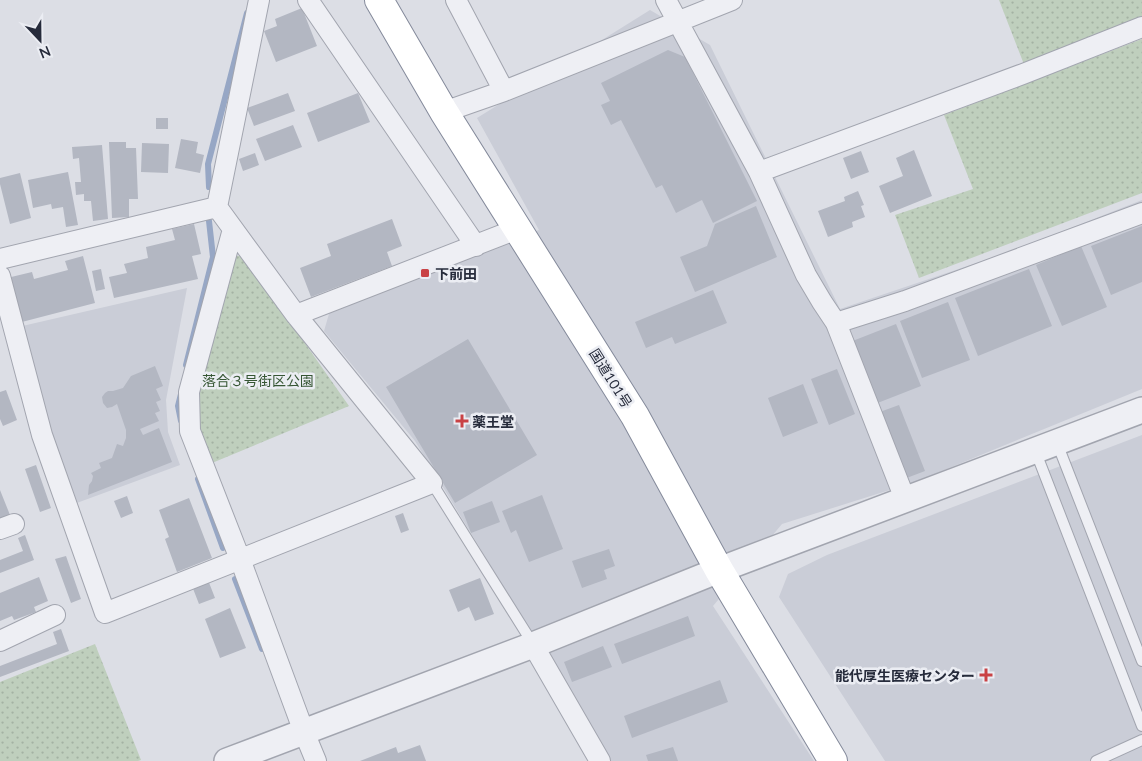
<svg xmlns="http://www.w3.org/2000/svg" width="1142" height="761" font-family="Lato,'Noto Sans JP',sans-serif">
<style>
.built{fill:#cacdd7}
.grass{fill:url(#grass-dots)}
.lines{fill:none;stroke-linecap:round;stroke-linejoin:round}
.stream{stroke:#97a7c5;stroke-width:6}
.building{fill:#b3b7c2}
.service-casing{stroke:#a2a5af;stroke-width:12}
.minor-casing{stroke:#a2a5af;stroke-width:22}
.tertiary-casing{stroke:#a2a5af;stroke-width:28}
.trunk-casing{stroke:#848a9b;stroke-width:30}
.service{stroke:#eeeff4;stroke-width:10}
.minor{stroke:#eeeff4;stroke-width:20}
.tertiary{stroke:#eeeff4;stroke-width:25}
.trunk{stroke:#fff;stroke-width:28}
.poi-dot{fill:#c94245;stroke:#ebedf3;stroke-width:2}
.labels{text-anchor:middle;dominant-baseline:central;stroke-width:5;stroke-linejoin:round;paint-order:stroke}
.poi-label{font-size:14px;font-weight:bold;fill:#262b3b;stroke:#ebedf3;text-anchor:start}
.street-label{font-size:14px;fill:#262b3b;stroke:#ebedf3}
.park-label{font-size:14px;fill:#365634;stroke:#ebedf3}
</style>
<defs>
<pattern id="grass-dots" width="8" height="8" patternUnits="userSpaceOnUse" patternTransform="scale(1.25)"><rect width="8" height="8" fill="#bfcfbd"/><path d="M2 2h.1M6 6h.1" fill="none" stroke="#a4b2a3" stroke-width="1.8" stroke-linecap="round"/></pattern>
</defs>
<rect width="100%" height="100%" fill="#dcdee5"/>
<!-- built -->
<path class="built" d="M650,10L710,45L840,309L1015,250L1142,200V389L915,482L782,524L713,606L814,761H609L415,441L324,331L331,307L539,230L477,118Z
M187,288L166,400L168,432L180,465L74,504L47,431L18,327Z
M1142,435V761H885L779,597L788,574L827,555Z"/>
<!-- grass -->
<path class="grass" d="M999,0H1142V19L1025,67Z
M1142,39V193L919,278L895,215L973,189L944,115Z
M243,255L349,406L212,463L196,422L195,379L231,257Z
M95,644L141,760L138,761H0V682Z"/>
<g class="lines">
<!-- stream -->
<path class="stream" d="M209,187L208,164L247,13
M186,365L213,257L209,221
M181,394L178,406L181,421
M198,479L223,548
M235,579L262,649"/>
</g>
<!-- building -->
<path class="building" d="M302,8L317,46L276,62L264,31L277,26L275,19Z
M668,50L685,57L757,201L713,223L702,200L676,213L662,185L656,188L621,120L611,125L601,105L610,101L601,83Z
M288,93L295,111L254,126L247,108Z
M358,93L370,122L318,142L307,113Z
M156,118H168V129H156Z
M293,125L302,147L265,161L256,139Z
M181,139L198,142L196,153L204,155L200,173L175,168Z
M109,142H126V148H136L138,199H129V217L112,218Z
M142,143L169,144L168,173L141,172Z
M102,145L108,219L93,221L91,201H84V194L76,195L75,182H81L79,158L73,159L72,147Z
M914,150L932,196L890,213L879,186L903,176L896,158Z
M861,151L869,172L851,179L843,158Z
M255,153L259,165L243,171L239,159Z
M68,172L78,225L66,227L63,207L52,209L51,204L33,208L28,180Z
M20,173L31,218L10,224L0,184V178Z
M858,191L864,205L861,206L865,217L852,222L853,227L828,237L818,211L845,201L844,197Z
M756,206L777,257L695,292L680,257L707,246L715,224Z
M392,219L402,246L387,252L392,266L311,297L300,268L331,256L327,244Z
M194,224L201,254L192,256L198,279L114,298L109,277L127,273L124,264L148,258L146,247L175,240L172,229Z
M1142,226V282L1111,295L1091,246Z
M1081,246L1107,307L1062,326L1036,265Z
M83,256L95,303L18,323L7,278L32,272L34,279L68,270L65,261Z
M101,269L105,289L96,291L92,271Z
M1029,269L1052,326L978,356L955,298Z
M713,290L727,323L675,344L672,337L646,348L635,322Z
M948,302L970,360L922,378L900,321Z
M896,324L921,386L875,404L850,342Z
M468,339L537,455L455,503L386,387Z
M155,366L163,386L156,389L161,400L156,402L160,411L155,413L159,421L140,429L143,435L159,428L172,462L88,495L89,485L92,481L93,476L91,473L101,468L99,463L112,458L117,444L123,446L126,438V430L117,404L112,407L107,408L103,403L102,397L105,393L108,391H113L123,388L131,376Z
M837,369L855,414L829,425L811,379Z
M803,384L818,423L783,437L768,398Z
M6,390L17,420L3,426L0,419V392Z
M899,405L925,471L904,479L877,413Z
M36,465L51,508L40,512L25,469Z
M0,490L10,515L0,519Z
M542,495L563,549L529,562L516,530L511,533L502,511Z
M127,496L133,513L121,518L114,501Z
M189,498L212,558L177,572L165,539L169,537L159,510Z
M492,501L500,522L471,533L463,512Z
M403,513L409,530L401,533L395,516Z
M25,535L34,560L0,573V560L23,551L18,538Z
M609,549L615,566L604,570L607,579L582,588L572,561Z
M66,556L81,599L71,603L55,559Z
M39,577L48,601L34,607L36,612L14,620L12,616L0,621V593Z
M480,578L494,614L475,621L469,607L458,612L449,590Z
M208,580L215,598L199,604L192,586Z
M230,608L246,648L220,658L205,619Z
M688,616L695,636L622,664L614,644Z
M61,629L69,651L0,677V666L57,644L53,632Z
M603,646L612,667L572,682L564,662Z
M720,680L728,702L632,738L624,716Z
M420,745L426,761H360L396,747L398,753Z
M673,747L678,761H648L646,755Z"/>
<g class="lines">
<defs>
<path id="service" d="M1057,443L1142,661
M1035,450L1142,726
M432,483L533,644
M1096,761L1142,740"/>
<path id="minor" d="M308,0L476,246
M456,0L504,91
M666,0L759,172L806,275L822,302L836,323L905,301L1142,213
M444,112L504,91L732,0
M759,172L1023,74L1142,27
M217,207L259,0
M233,229L189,392L190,431L240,559L304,732L316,761
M0,259L217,207L296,315L432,483L105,613L42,435L0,276
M296,315L517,229
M836,323L905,499
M0,529L14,524
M0,641L55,615
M533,645L600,761"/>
<path id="tertiary" d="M227,761L533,645L719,570L1142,410"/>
<path id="trunk" d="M379,0L444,112L635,416L719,570L833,761"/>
</defs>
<!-- service casing -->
<use href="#service" class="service-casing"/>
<!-- minor casing -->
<use href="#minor" class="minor-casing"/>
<!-- tertiary casing -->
<use href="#tertiary" class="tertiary-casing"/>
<!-- trunk casing -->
<use href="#trunk" class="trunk-casing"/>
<!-- service -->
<use href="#service" class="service"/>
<!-- minor -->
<use href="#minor" class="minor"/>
<!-- tertiary -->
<use href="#tertiary" class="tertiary"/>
<!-- trunk -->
<use href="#trunk" class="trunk"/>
</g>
<!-- markers -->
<g class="poi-dot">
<rect x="420" y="268" width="10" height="10" rx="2.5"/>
<path d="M459.5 413.5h5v5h5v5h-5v5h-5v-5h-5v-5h5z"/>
<path d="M983.5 667.5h5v5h5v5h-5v5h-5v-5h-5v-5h5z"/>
</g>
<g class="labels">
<!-- poi labels -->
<g class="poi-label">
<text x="435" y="273">下前田</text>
<text x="472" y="421">薬王堂</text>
<text x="975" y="675" text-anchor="end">能代厚生医療センター</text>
</g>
<!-- street labels -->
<g class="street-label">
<text transform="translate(611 378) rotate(58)">国道101号</text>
</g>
<!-- park labels -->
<g class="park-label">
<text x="258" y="380">落合３号街区公園</text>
</g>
</g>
<!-- north arrow -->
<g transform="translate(40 40) rotate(158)" stroke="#ebedf3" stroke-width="4" paint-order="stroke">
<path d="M0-4L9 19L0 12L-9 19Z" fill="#262b3b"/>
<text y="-8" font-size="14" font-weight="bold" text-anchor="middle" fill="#262b3b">N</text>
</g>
</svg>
